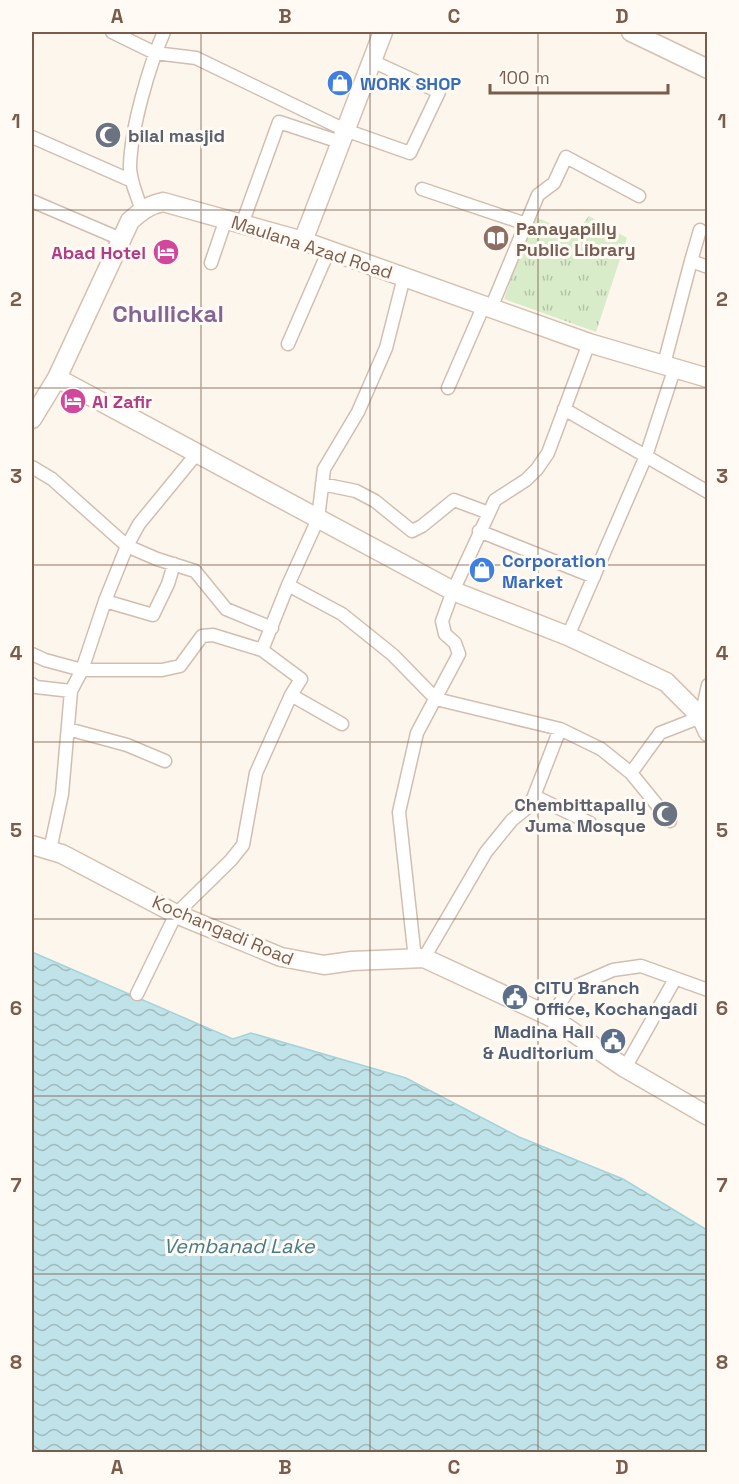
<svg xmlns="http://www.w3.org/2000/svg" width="739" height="1484" font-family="'Space Grotesk',sans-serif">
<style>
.grass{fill:url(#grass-tufts)}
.water{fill:url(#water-waves);stroke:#a5d3da;stroke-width:1.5}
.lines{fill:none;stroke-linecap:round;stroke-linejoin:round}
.street-casing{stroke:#d1beb0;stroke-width:15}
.secondary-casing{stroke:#d6c0b0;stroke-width:21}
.street{stroke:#fff;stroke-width:12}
.secondary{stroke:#fff;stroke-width:18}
.grid{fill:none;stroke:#7a5c4d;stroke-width:1.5;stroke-opacity:0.55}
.labels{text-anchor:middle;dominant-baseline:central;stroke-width:6;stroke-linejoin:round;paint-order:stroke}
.shop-label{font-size:18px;font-weight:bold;fill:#366cbe;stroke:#fffaf3;text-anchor:start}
.worship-label{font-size:18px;font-weight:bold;fill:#5b616d;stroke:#fffaf3;text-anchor:start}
.education-label{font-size:18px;font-weight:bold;fill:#785e54;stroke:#fffaf3;text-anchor:start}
.street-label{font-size:18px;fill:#7a5c4d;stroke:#fffaf3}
.hotel-label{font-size:18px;font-weight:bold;fill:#b23c85;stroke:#fffaf3;text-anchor:end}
.service-label{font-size:18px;font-weight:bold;fill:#4e5e75;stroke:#fffaf3;text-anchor:start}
.water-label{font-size:20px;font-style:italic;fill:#437c86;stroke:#fffaf3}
.district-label{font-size:24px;font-weight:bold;fill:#846695;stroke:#fffaf3}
.neatline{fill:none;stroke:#7a5c4d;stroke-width:2}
.grid-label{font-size:20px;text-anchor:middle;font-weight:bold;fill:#7a5c4d}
</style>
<defs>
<pattern id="grass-tufts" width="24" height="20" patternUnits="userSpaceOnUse" patternTransform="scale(1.5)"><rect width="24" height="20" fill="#d8ecc9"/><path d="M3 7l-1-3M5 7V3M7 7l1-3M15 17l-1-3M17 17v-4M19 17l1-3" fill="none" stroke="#b4c2a5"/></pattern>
<pattern id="water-waves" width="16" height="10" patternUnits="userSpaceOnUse" patternTransform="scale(1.5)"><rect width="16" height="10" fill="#bfe3e8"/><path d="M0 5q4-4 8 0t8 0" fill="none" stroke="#a0bbbe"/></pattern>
</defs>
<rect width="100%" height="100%" fill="#fdf6ec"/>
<!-- grass -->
<path class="grass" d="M533,216L575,234L589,216L627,238L596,332L504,299Z"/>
<!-- water -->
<path class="water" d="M32,952L233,1039L251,1033L406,1078L519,1137L623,1179L707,1230V1452H32Z"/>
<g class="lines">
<defs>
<path id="street" d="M112,32L155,53L196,58L345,130L410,153L439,92L372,61
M32,137L132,181
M422,189L526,224
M32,201L123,240
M142,210C137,196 130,181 130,166C131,128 149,66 164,32
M242,224L279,122L340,142
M700,230L691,261L708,267
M211,263L226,219
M491,308L538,195L554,183L566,157L639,196
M288,344L329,250
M664,364L691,261
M448,388L484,305
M564,409L708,492
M32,467L52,479L127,546L157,559L195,571L226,609L272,628
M322,484L356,491L375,501L412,531L422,526L454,500L489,513
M479,531L594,577
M288,585L342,614L393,655L436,699L560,729L601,749L631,773L670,821
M105,601L153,615L168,584L174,564
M568,636L646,456L675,367
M32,654L45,660L82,670H162L180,666L202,636L213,635L262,650L288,585L318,519L324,469L358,412L386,348L404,277
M32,684L36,687L71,691
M291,695L342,724
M68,729L127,745L165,761
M631,773L660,733L701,717L708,685
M534,796L590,823
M50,850L62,794L71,691L82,670L105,601L127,546L139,524L198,452
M424,958L486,852L512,820L528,807L534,796L560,729
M415,959L399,812L417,733L459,654L455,643L445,634L442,621L453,591L495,500L526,480L537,469L548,453L589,343
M137,994L176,914L231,860L243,845L256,773L291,695L301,679L262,650
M551,1017L569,989L613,970L641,966L708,990
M625,1068L675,979"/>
<path id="secondary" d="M631,32L708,69
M303,241L383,32
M57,378L453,591L568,636L666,682L701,717L708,732
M32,419L57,378L130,221C141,211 149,205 163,202L303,241L589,343L708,378
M32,845L62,854L176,914L281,957L324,965L352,961L424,958L551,1017L625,1068L708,1116"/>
</defs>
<!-- street casing -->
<use href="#street" class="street-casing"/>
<!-- secondary casing -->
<use href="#secondary" class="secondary-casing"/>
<!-- street -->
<use href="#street" class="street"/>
<!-- secondary -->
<use href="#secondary" class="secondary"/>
</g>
<!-- grid -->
<path class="grid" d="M201,32V1452M370,32V1452M538,32V1452M32,210H708M32,388H708M32,565H708M32,742H708M32,919H708M32,1096H708M32,1274H708"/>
<!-- icons -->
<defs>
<symbol id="shop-disc" viewBox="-11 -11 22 22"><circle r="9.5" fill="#3f7fe0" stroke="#fffaf3"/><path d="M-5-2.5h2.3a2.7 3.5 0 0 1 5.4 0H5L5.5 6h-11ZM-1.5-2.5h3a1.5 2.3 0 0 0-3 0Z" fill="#fff"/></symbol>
<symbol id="mosque-disc" viewBox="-11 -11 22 22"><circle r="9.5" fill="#6b7280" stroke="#fffaf3"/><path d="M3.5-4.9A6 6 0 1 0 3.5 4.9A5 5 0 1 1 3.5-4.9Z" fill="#fff"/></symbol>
<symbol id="library-disc" viewBox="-11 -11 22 22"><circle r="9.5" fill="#8d6e63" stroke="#fffaf3"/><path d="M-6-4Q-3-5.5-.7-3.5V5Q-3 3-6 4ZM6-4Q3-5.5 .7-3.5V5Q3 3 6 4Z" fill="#fff"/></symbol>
<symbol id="hotel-disc" viewBox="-11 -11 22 22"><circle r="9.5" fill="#d1479c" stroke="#fffaf3"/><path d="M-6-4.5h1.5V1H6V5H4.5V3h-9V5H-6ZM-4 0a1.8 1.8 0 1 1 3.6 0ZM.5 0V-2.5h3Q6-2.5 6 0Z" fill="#fff"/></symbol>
<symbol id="civic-disc" viewBox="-11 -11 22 22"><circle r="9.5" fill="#5c6f8a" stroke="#fffaf3"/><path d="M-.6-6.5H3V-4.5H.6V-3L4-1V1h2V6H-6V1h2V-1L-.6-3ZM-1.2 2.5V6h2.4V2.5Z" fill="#fff"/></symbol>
</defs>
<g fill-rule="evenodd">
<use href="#shop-disc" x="325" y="68" width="30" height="30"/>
<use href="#mosque-disc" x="93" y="120" width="30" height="30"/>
<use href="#library-disc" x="481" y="223" width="30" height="30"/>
<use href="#hotel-disc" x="151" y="237" width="30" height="30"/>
<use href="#hotel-disc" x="58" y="386" width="30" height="30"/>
<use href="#shop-disc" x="467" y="555" width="30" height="30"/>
<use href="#mosque-disc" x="650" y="799" width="30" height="30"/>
<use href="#civic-disc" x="500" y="982" width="30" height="30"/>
<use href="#civic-disc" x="598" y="1026" width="30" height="30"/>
</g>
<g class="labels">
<!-- shop labels -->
<g class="shop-label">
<text x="360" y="83">WORK SHOP</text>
<text x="502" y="560">Corporation<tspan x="502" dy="21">Market</tspan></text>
</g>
<!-- worship labels -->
<g class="worship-label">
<text x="128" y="135">bilal masjid</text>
<text x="646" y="804" text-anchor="end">Chembittapally<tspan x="646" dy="21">Juma Mosque</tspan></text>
</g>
<!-- education labels -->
<g class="education-label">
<text x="516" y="228">Panayapilly<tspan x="516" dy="21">Public Library</tspan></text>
</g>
<!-- street labels -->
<g class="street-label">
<text transform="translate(312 247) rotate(18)">Maulana Azad Road</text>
<text transform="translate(223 930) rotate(23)">Kochangadi Road</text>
</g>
<!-- hotel labels -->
<g class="hotel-label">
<text x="146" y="252">Abad Hotel</text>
<text x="92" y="401" text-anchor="start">Al Zafir</text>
</g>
<!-- service labels -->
<g class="service-label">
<text x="534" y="987">CITU Branch<tspan x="534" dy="21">Office, Kochangadi</tspan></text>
<text x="594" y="1031" text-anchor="end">Madina Hall<tspan x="594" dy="21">&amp; Auditorium</tspan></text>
</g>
<!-- water labels -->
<g class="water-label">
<text x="239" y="1246">Vembanad Lake</text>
</g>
<!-- district labels -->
<g class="district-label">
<text x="168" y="313">Chullickal</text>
</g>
</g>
<!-- border -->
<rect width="739" height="1484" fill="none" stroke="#fffaf3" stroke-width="66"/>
<!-- scale -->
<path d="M490 84v9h178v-9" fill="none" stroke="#7a5c4d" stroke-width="3"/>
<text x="499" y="84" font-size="18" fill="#7a5c4d" stroke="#fffaf3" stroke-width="4.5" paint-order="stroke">100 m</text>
<rect x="33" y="33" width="673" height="1418" class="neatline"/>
<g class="grid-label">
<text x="117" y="23">A</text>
<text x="285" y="23">B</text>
<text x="454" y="23">C</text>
<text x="622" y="23">D</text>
<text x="16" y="128">1</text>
<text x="722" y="128">1</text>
<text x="16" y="306">2</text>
<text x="722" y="306">2</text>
<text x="16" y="483">3</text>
<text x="722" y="483">3</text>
<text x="16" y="660">4</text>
<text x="722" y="660">4</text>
<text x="16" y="837">5</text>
<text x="722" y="837">5</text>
<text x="16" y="1015">6</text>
<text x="722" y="1015">6</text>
<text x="16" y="1192">7</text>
<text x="722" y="1192">7</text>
<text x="16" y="1369">8</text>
<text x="722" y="1369">8</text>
<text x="117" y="1474">A</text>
<text x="285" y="1474">B</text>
<text x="454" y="1474">C</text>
<text x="622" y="1474">D</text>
</g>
</svg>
